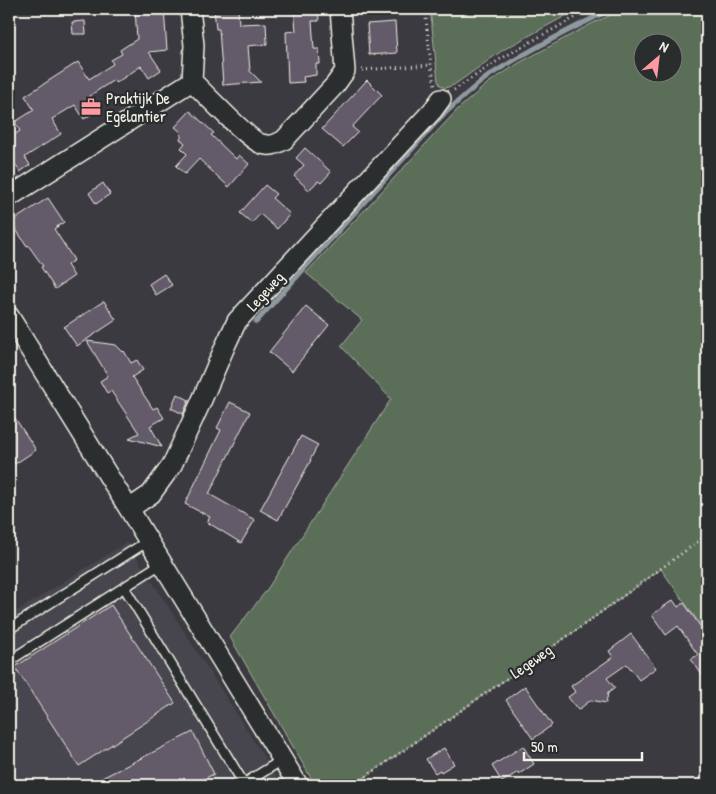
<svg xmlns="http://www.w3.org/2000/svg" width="716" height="794" font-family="'Patrick Hand',sans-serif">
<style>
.built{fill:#47444d}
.green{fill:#5a6e59;stroke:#a7b0a0;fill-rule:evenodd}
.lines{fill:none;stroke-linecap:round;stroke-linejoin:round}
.stream{stroke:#8f9a9f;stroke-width:5}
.building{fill:#645a6a;stroke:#f4f1e8}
.lane-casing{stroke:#f4f1e8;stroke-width:12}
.street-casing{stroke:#f4f1e8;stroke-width:22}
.path{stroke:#f4f1e8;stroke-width:3;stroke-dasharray:1 4;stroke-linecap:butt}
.lane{stroke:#2a2d2e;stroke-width:9}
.street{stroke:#2a2d2e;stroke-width:19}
.labels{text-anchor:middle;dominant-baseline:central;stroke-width:4.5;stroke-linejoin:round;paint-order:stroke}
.poi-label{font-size:16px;fill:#f4f1e8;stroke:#2a2d2e;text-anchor:start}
.street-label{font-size:16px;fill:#f4f1e8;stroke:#2a2d2e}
</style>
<rect width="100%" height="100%" fill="#3b3a40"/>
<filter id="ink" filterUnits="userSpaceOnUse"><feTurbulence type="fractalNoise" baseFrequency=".02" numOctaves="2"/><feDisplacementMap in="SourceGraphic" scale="10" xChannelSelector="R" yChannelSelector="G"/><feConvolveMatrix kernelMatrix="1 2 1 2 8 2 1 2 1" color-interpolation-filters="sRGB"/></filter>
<g filter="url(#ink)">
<!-- built -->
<path class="built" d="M127,542L282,785H9V616Z"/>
<!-- green -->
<path class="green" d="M430,9H578L503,50L454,85L445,88L440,85L438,81Z
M624,9H707V634L661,569L578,629L354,785H315L230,637L266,591L391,399L341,346L362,320L306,273L458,109L488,83L519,63L591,24ZM644,42H674V72H644Z"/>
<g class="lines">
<!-- stream -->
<path class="stream" d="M256,322L440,118C455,104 473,87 490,75C529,50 570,29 612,9"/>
</g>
<!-- building -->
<path class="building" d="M135,9H164L167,50L149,52L161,70L149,78L141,66L116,83L114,80L89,96L98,110L84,119L75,105L52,119L61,134L25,157L30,165L20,172L9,154V138L20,131L15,122L34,110L25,96L78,62L89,79L113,64L111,60L122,54L120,50L137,39Z
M214,9H238L239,24L266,23L267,44L248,46L250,71L261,82L223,85L219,29H216Z
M294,9H318L319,21H312L314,49H319L320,64H316V75L303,77L304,82L288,83L286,32L296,31Z
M85,21L86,34H73L72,22Z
M395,22L397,53L369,55L367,24Z
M367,80L382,95L352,127L358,132L343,147L322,129Z
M190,111L214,133L211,135L236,159L239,155L249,164L229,187L199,159L185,174L176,166L187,154L181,148L185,143L180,139L182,136L180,135L182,133L175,127Z
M305,148L331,172L321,183L318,181L309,190L294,176L304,165L296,158Z
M103,183L110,194L96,204L89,193Z
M265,185L276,194L272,198L290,214L277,229L260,214L252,223L240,213Z
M48,198L64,222L54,229L74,260L67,265L74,276L55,289L41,267L43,266L28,245L27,246L11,222Z
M164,274L172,285L156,295L149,284Z
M104,301L116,320L77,346L64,327Z
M306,306L329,325L292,371L269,352Z
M87,341L116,345L123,352L124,351L131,363L137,360L143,370L132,377L153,409L157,407L164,418L150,426L162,447L129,438L139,433L111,391L107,393L100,381L108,376Z
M177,394L189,400L183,414L171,408Z
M230,402L250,412L209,494L255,520L241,543L207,522L210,517L185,504L221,430L217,428Z
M9,409L36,450L15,464L9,455Z
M301,436L318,445L310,460H311L278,520L260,510Z
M673,600L678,607L684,603L707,636V682L691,659L698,655L678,626L666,635L652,615Z
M111,605L175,703L79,766L15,667Z
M631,634L656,668L639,680L627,664L607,678L615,688L608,693L606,703L591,700L578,710L568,697L575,692L571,686L613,657L609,651Z
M525,686L552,725L533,739L506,700Z
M193,732L214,774L191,785H88Z
M523,746L534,764L519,774L518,772L502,782L492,766Z
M444,748L454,764L441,772L440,770L435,773L426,759Z"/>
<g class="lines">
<defs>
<path id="lane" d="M124,587L244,784
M9,629L148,541
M9,661L162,563
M242,785L282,760"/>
<path id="street" d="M190,9L194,45L192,81C203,92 251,142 262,144C271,147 276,144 284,140L335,85L345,71L340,9
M9,197L192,81
M9,316L129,509L298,785
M129,509L151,494L172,465L201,402L227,342L237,321L433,110L441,99"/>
</defs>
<!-- lane casing -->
<use href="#lane" class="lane-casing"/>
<!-- street casing -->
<use href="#street" class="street-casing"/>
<!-- path -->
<path class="path" d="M425,9L431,65L435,85
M362,70L431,65
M454,90L499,60L539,37L591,9
M354,785L578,629L707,535"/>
<!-- lane -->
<use href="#lane" class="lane"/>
<!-- street -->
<use href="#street" class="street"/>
</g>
</g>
<!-- icons -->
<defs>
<symbol id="office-bare" viewBox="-9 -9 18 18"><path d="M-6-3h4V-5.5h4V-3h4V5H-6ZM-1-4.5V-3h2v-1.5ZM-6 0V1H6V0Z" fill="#ff9aa2" stroke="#2a2d2e" stroke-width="2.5" paint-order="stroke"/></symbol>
</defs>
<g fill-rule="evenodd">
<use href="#office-bare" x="77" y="93" width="28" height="28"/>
</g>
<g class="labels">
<!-- poi labels -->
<g class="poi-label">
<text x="106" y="98">Praktijk De<tspan x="106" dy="18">Egelantier</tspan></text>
</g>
<!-- street labels -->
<g class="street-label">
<text transform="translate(265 291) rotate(-48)">Legeweg</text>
<text transform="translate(531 661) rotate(-35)">Legeweg</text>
</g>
</g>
<!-- margin -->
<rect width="716" height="794" fill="none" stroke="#2a2d2e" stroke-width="30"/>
<rect x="15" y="15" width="686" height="764" fill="none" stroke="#f4f1e8" stroke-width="2" filter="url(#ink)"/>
<!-- north arrow -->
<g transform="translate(658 58) rotate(28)"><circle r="24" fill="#2a2d2e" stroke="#7b7b78"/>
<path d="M0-4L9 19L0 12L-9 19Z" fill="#ff9aa2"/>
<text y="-8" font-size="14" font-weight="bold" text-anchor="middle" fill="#f4f1e8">N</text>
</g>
<!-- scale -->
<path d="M524 752v8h118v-8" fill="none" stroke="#f4f1e8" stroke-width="2.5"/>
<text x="531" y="752" font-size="15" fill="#f4f1e8" stroke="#2a2d2e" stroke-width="4" paint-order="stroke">50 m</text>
</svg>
